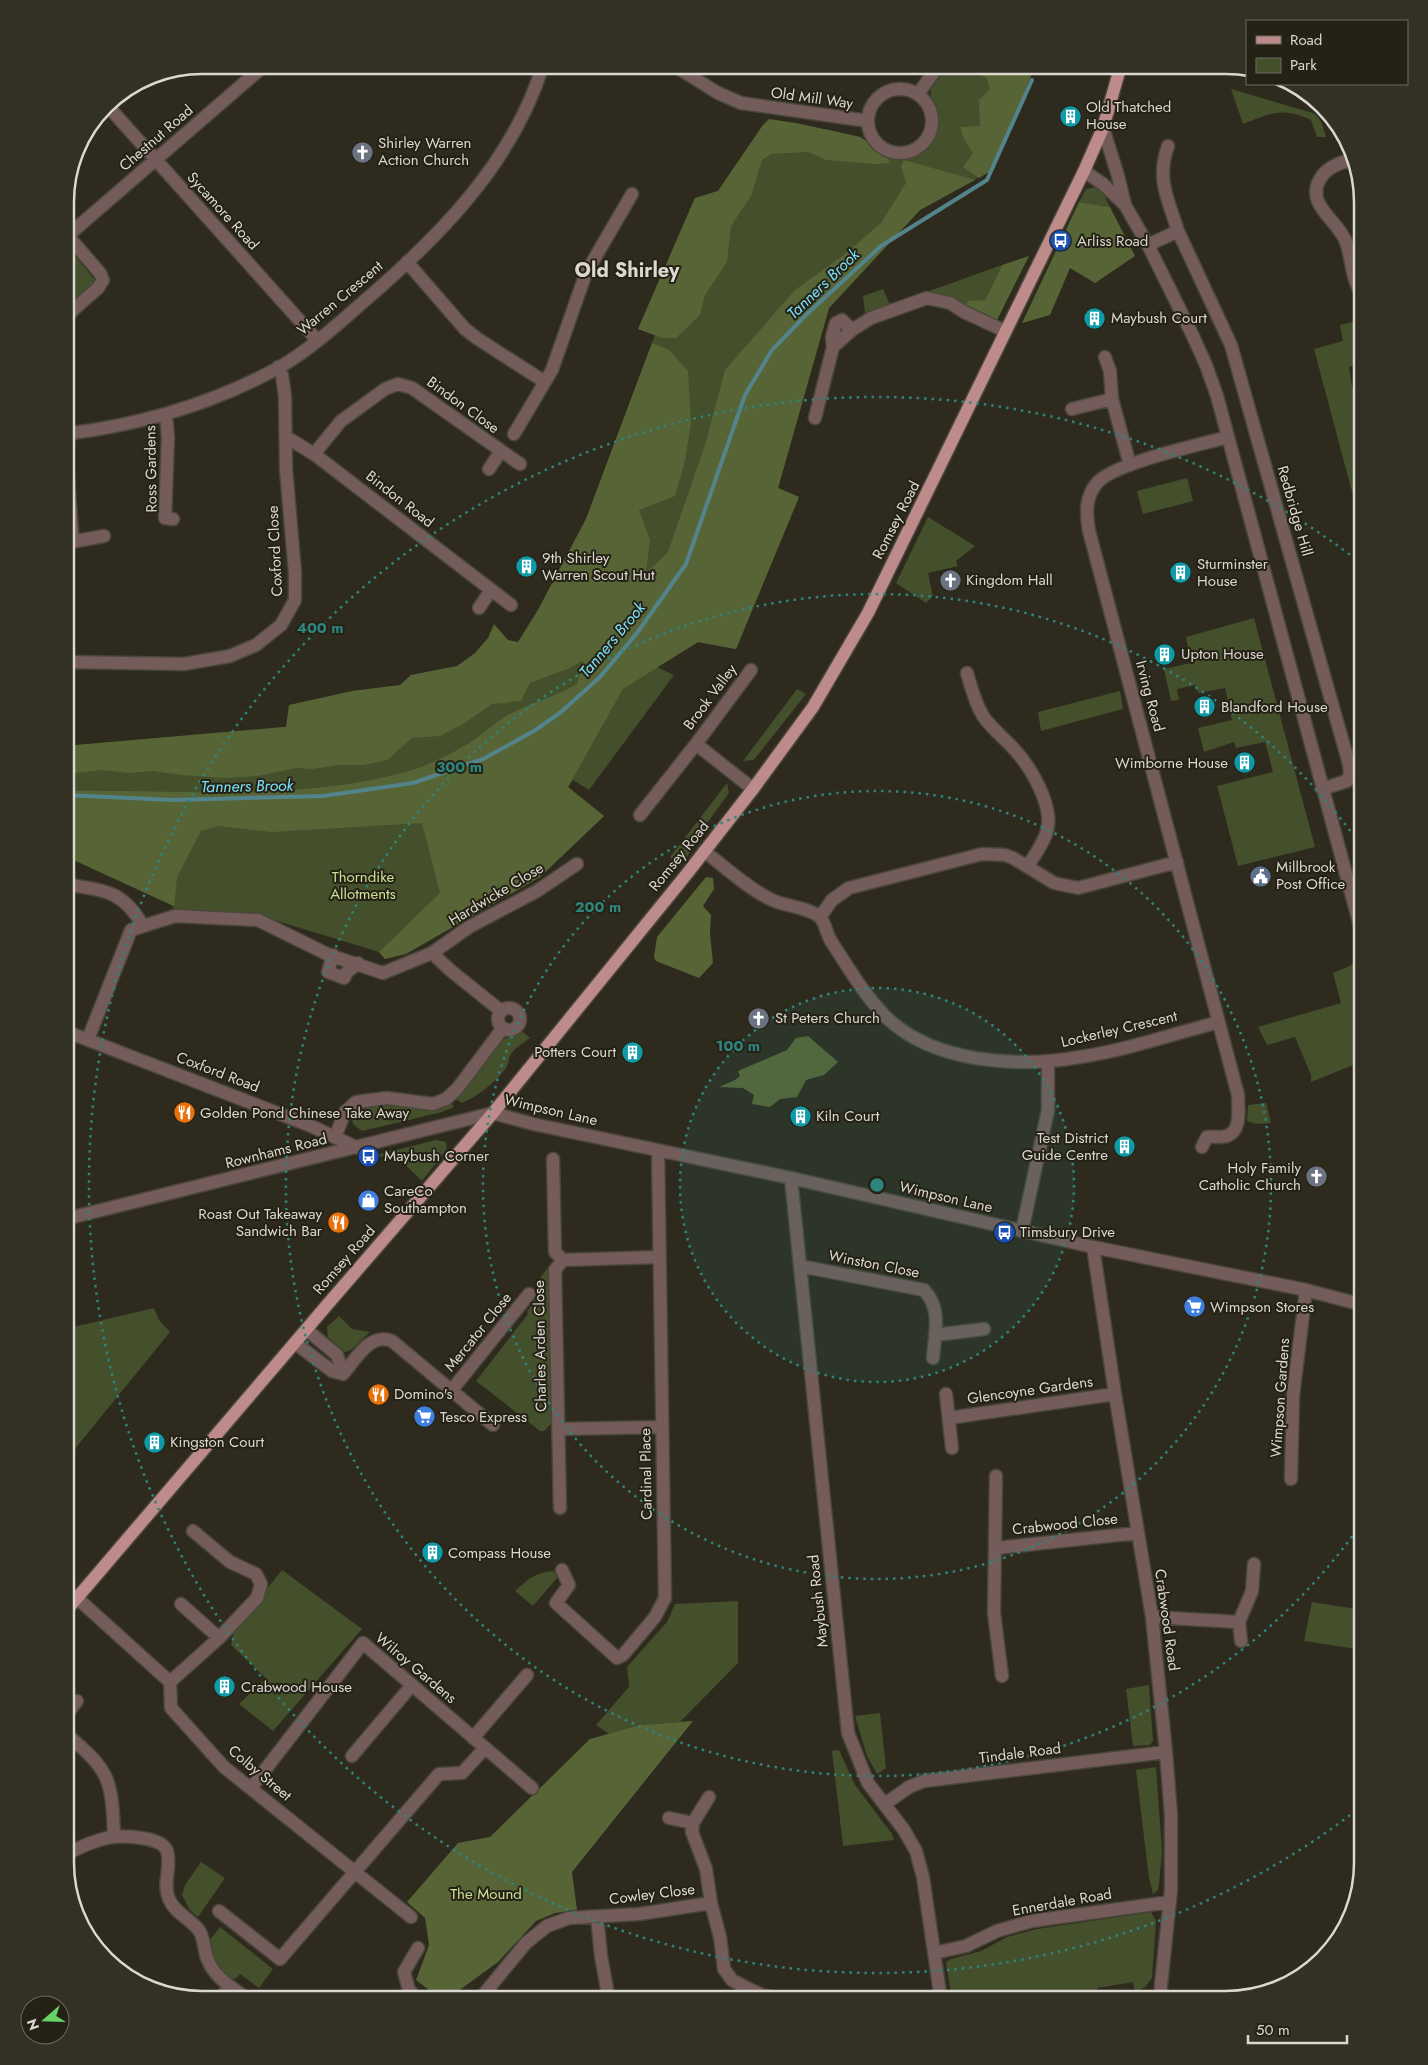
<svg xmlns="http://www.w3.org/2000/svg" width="1428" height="2065" font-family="Jost,sans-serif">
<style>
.green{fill:#444f2b}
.forest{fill:#576536}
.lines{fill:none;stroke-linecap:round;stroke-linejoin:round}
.stream{stroke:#53848b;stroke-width:4}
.minor-casing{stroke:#4a473a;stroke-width:15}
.tertiary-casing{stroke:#4a473a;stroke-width:15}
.primary-casing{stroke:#4a473a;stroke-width:15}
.minor{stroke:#745c5b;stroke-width:12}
.tertiary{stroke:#745c5b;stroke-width:12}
.primary{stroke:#bc8b8a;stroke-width:12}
.ring{fill:none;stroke:#2d857d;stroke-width:2.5;stroke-dasharray:2.5 5}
.labels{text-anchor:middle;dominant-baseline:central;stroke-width:4;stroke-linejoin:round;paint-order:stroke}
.street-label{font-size:15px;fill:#dad8d0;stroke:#252215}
.poi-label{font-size:15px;fill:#dad8d0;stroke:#252215;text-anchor:start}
.park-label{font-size:15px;fill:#cae196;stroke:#252215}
.water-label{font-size:16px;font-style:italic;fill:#7be1f9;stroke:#252215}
.district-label{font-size:20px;font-weight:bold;fill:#dad8d0;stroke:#252215}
.rim{fill:none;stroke:#dad8d0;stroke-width:2.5}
.centre{fill:#2d857d;stroke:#252215;stroke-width:2.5}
.ring-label{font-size:15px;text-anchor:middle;font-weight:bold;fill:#2d857d;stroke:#252215;stroke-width:4;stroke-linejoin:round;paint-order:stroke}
</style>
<rect width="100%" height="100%" fill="#2e2b1e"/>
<!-- green -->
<path class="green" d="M948,65H1031L1033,71L994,169L920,210L829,308L778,488L799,497L736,649L698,642L657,667L674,675L589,790L573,780L568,787L604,816L540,877L453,926L385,959L379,952L261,916L222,912L174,910L173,906L65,856V746L327,723L505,663L538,610L586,519L655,335L638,329L695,198L718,191L763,125L825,129L860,137L886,154L905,158L917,153L929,144L935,129L936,116L930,100L931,89Z
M1231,89L1313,113C1322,119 1323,127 1326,137H1317L1311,120C1281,106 1271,114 1243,124Z
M1096,187L1102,190L1110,207L1079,202L1086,189Z
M72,252L94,279L93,284L65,308V255Z
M1002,265L985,300L964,312L927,298L866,321L863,296L883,289L890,305Z
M1363,319V362L1349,367L1352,387L1363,395V501L1355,503L1314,349L1343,341L1340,325Z
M1187,478L1193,501L1143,514L1137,491Z
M928,517L975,546L956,561L958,566L928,573L933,596L926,603L896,583Z
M1254,618L1315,847L1238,866L1217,786L1273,772L1265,742L1236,748L1234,742L1204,752L1198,728L1232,720L1225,688L1198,693L1196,685L1177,689L1179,700L1171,701L1164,669L1191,663L1186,637Z
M797,689L806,694L757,756L753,760L743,761Z
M1120,691L1123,709L1041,731L1038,712Z
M727,783L729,793L707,823L686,859L679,866L670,857Z
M1354,964L1363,993V1061L1311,1082V1075L1295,1037L1267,1045L1258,1027L1341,1003L1333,973Z
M522,1031L530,1038C523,1043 516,1047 511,1054C508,1058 509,1064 506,1068C495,1083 478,1096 462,1103L456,1099L502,1040Z
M372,1103L439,1108L451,1103L454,1107L442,1112L362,1131L353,1124L351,1114L358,1106Z
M1266,1103L1271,1123L1256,1124L1247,1121L1248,1105Z
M436,1140L446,1142L447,1149L422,1181L393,1153L377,1158L376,1155Z
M549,1266L552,1423L544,1431H540L476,1381L528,1314L527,1312L544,1287L538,1281Z
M154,1308L159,1320L170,1332L65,1461V1329Z
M339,1316L352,1329L370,1332L351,1350L345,1352L328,1337L327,1327Z
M282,1570L362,1629L273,1731L239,1704L266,1678L231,1645L234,1630Z
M553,1571L556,1573L557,1578L533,1606L515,1591C527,1580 536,1572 553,1571Z
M738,1601V1663L680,1722L640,1725L609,1734L596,1725L629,1687L627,1667L667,1622L675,1604Z
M1312,1602L1363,1610V1650L1304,1641Z
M1149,1685L1153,1741L1150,1745L1133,1746L1126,1689Z
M880,1713L886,1768L877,1774L867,1756L855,1716Z
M839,1750L855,1785L892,1834L894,1840L843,1846L832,1751Z
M1156,1767L1162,1851L1159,1885L1158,1890L1153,1894L1149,1878L1136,1770Z
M201,1862L225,1878L198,1917L190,1910L182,1895L185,1885Z
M1151,1912L1156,1921L1152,1978L1145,1987L1135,1992L1133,1982L1097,1988L1098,2000H952L946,1962L951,1959L981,1951L1007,1937L1037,1929Z
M220,1927L273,1969L259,1988L240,1974L235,1979L231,1978L214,1966L209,1941Z"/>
<!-- forest -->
<path class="forest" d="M958,65H1031L1033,71L994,169L979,178L963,167L973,153L964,140L960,127L980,126L979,100L990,89L987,78Z
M769,119L796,123L860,137L886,154L890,163L874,164L826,160L808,152L771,154L762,160L751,196L731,226L727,262L705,295L700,315L676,338H662L638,329L695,198L718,191L763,125Z
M904,160L975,180L920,210L829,308L778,488L799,497L736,649L698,642L623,689L568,787L604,816L540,877L406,954L385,959L379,952L440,893L422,823L272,832L218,826L201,831L177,877L174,906L65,856V791C181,789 304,803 416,769C431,764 454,752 468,744C482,735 493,724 508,715C530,703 555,697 577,684L583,660L570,668L530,683L521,701L492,704L465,723L440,736L412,738L387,760L364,765H339L312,769L296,768L257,776L227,778L182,775L153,771L129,773L102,770L65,774V746L286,727L289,705L352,691L400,685L411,675L457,666L475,653L488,638L494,624L508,640L518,642L538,610L586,519L652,343L669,350L688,371L691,423L685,461L675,496L639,510L650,540L646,573L668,552L705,445L725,370L795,290L845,254L881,223L906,183L901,166Z
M1079,202L1110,207L1135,256L1095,283L1070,268L1050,315L1022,323Z
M1029,256L994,326L964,312L968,301L985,300L1002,265Z
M706,877L713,878L714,889L703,906L711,915L710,934L713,963L699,978L656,961L654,957L657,937Z
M808,1036L838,1062L824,1075L806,1080L797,1097L780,1099L770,1107L752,1104L754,1095L743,1088L719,1087L735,1080L740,1076L738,1071L787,1050L796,1038Z
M693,1721L572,1872L577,1910L555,1913L536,1921L498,1962L450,1997H438L416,1980L429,1945L425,1918L407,1902L458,1843L490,1837L590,1739L640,1725Z"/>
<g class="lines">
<!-- stream -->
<path class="stream" d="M65,795L173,800L323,796L413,783L483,759L534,731L561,712L600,677L637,633L686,564L745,395L772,350L807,314L881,246L987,180L1032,80"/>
<defs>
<path id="minor" d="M673,65L718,93L741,103L868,121
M868 121a32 32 0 1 1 64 0a32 32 0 1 1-64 0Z
M918,94L939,65
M106,104L317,340
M1103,128L1118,176L1125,205L1148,245L1192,334L1206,365L1217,396L1363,937
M1352,160C1340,162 1326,168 1320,179C1305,205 1338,220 1346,242C1353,261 1350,277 1363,296
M1084,171L1103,184L1125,205
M1178,231L1231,345L1349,764L1350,774L1347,781L1322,789
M65,238L265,65
M1148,245L1178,231C1168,199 1156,179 1168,146
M407,262L465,329L478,339L545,382
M65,317L98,288L103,280L100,273L68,236
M833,347L832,337L836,323L842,320L852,330
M1105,357L1110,371L1112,399L1130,465
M1072,409L1112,399
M166,414L168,437L165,518L173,519
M815,418L833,347L852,330L871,318L927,298L950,303L964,312L1005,331
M65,434C139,425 212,404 278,368C308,351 336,326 362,303C438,238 513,163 543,65
M514,434L552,370L586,273L632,194
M286,437L314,454L511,605
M65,444L73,542
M314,454L341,421L385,389L398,384L412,388L520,464
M489,469L501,451
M65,543L104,536
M479,608L491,590
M65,662L184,664L230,656L256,645L281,625L295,600V573L286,469L285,397L282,375L278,367
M967,673C971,687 975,703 983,716C992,729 1004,738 1014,749C1030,766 1051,802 1048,825C1047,839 1035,854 1028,866
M696,744L753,789
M640,815L696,744L751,670
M704,851C725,867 746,887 770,899C785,907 806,906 820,917C826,924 826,933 831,941C847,966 865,996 886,1017C933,1063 1018,1068 1080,1057C1127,1050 1173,1034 1219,1022
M65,884C104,891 122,889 143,926
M1348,887L1363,884
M820,917L832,900L849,888L982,854L1005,855L1013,858L1054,883L1078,888L1177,862
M432,953L469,927L537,891L577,864
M333,955L328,972L344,978L347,972L358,963
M498 1019a11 11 0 1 1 22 0a11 11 0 1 1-22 0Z
M88,1039L131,930L175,916L258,920L329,955L383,973L432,953L450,970L501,1011
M335,1137L345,1112L356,1102L387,1098L433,1104L446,1099L457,1089L503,1028
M1202,1147L1207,1137C1213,1136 1220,1138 1227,1136C1242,1131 1238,1108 1238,1095L1089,531C1086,514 1085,497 1097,483C1114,463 1199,445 1228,437
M553,1159L555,1252L563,1260L555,1270L560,1508
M791,1178L848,1733L868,1783L904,1830L916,1851L923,1877L941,2000
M1022,1231L1048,1110V1061
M1093,1247L1115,1394L1152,1617L1166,1752L1171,1815V1890L1161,1985V2000
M563,1260L659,1257
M800,1266L924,1290C942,1309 935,1333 933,1358
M307,1330L337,1355L343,1374
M935,1335L984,1329
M295,1343L332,1371L343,1374
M343,1374C356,1359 370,1332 392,1341L493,1425
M451,1391L529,1294
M946,1394L952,1448
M949,1418L1115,1394
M558,1429L662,1427
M996,1476L994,1613L1002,1676
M1291,1479L1293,1396L1306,1290
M996,1548L1137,1533
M562,1570L569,1585L556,1603L617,1658L623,1655L655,1617L665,1598L658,1151
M77,1598L170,1682L171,1708L224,1767L411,1917
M181,1604L219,1638
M1152,1617L1239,1622
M1241,1641L1239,1622L1252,1591L1254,1564
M170,1682L219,1638L257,1598L261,1584L256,1574L230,1562L193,1531
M65,1716L77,1701
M65,1733C110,1771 112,1778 114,1837
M473,1738L527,1675
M352,1756L412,1685
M251,1788L363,1643L532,1788
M709,1797L693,1823L692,1832L706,1869L711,1903L720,1937L724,1969L732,1980L749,1989L762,1995L785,2000
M885,1804L909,1787L924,1781L1166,1752
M669,1818L693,1823
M65,1855C78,1848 92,1841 107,1838C120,1835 162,1836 167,1851C172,1867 162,1883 169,1899C175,1914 192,1919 200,1932C204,1939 204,1950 207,1958C214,1978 233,1988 249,2000
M219,1911L280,1959L439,1774L462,1773L485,1748
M597,1917L601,1956L609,2000
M418,1948L404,1972L409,1990L419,2000
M934,1953L966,1946L997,1931L1032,1921L1170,1902
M219,2000L230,1986
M479,2000L526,1943L547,1926L569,1918L639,1914L711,1903"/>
<path id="tertiary" d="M65,1031L311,1126L358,1148
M65,1219L493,1113L533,1124L791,1178L1093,1247L1306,1290L1363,1305"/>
<path id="primary" d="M65,1612L327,1305L493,1113L686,875L753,789L813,707L868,613L1084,171L1103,128L1121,65"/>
</defs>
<!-- minor casing -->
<use href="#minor" class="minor-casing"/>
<!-- tertiary casing -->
<use href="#tertiary" class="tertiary-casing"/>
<!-- primary casing -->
<use href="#primary" class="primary-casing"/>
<!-- minor -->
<use href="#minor" class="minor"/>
<!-- tertiary -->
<use href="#tertiary" class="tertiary"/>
<!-- primary -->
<use href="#primary" class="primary"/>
</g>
<!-- distance rings -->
<circle cx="877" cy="1185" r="197" fill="#2d857d" fill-opacity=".12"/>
<g class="ring">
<circle cx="877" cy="1185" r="197"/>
<circle cx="877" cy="1185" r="394"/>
<path d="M1361 1524A591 591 0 1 1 1361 846"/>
<path d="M1362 1806A788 788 0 1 1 1362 564"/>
</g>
<!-- icons -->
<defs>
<symbol id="building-disc" viewBox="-11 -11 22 22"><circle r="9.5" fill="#0f9aa8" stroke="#252215"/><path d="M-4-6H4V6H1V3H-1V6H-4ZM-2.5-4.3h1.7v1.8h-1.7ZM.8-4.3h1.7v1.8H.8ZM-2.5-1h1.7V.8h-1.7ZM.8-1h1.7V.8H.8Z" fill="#fff"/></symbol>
<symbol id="church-disc" viewBox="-11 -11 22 22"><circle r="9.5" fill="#6b7280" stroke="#252215"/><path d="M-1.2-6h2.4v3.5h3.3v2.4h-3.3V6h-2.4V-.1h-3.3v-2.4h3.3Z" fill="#fff"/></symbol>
<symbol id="bus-disc" viewBox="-11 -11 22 22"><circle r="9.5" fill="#1a4fb4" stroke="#252215"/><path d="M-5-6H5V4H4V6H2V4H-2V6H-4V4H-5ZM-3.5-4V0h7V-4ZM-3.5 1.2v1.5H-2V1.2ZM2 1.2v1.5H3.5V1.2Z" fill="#fff"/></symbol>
<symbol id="civic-disc" viewBox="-11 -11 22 22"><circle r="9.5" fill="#5c6f8a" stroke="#252215"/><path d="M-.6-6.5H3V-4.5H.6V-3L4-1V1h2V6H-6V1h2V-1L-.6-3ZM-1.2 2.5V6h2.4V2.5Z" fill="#fff"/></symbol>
<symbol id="restaurant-disc" viewBox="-11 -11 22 22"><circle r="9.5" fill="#e8710a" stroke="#252215"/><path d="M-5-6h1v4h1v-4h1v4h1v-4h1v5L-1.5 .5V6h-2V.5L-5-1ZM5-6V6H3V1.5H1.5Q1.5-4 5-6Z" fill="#fff"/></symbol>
<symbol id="shop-disc" viewBox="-11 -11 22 22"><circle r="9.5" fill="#3f7fe0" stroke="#252215"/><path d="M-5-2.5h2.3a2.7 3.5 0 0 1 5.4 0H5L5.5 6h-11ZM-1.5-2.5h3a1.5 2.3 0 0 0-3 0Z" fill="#fff"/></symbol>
<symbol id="supermarket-disc" viewBox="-11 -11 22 22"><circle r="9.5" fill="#3f7fe0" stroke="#252215"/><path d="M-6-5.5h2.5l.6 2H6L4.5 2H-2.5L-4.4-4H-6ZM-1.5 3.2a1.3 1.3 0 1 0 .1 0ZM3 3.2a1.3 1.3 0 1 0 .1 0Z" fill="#fff"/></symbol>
</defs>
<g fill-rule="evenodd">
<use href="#building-disc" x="1058" y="104" width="25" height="25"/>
<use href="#church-disc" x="350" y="140" width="25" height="25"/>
<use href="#bus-disc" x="1048" y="228" width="25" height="25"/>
<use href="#building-disc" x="1082" y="306" width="25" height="25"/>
<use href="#building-disc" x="514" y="554" width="25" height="25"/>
<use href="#building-disc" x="1168" y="560" width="25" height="25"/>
<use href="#church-disc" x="938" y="568" width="25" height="25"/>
<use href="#building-disc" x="1152" y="642" width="25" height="25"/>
<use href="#building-disc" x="1192" y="694" width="25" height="25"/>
<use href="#building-disc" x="1232" y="750" width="25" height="25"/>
<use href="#civic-disc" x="1248" y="864" width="25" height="25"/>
<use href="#church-disc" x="746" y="1006" width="25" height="25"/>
<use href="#building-disc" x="620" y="1040" width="25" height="25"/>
<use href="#restaurant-disc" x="172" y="1100" width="25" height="25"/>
<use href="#building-disc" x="788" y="1104" width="25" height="25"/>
<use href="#building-disc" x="1112" y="1134" width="25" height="25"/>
<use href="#bus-disc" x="356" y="1144" width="25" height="25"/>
<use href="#church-disc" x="1304" y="1164" width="25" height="25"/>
<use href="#shop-disc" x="356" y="1188" width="25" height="25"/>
<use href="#restaurant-disc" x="326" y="1210" width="25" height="25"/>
<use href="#bus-disc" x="992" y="1220" width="25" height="25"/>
<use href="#supermarket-disc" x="1182" y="1294" width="25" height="25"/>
<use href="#restaurant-disc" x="366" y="1382" width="25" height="25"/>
<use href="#supermarket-disc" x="412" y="1404" width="25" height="25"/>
<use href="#building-disc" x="142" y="1430" width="25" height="25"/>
<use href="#building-disc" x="420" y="1540" width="25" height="25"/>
<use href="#building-disc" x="212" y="1674" width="25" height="25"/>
</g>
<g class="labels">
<!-- street labels -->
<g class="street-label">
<text transform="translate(812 98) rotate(8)">Old Mill Way</text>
<text transform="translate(156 138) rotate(-41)">Chestnut Road</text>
<text transform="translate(223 211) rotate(48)">Sycamore Road</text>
<text transform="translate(340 298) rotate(-40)">Warren Crescent</text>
<text transform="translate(463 405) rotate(36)">Bindon Close</text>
<text transform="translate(151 469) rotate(-91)">Ross Gardens</text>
<text transform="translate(400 499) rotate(38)">Bindon Road</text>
<text transform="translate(1295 511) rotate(74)">Redbridge Hill</text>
<text transform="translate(896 520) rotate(-63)">Romsey Road</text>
<text transform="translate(275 551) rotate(-93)">Coxford Close</text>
<text transform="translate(1150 696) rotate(75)">Irving Road</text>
<text transform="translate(710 697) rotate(-53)">Brook Valley</text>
<text transform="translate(679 856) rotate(-51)">Romsey Road</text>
<text transform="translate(496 894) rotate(-31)">Hardwicke Close</text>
<text transform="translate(1119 1029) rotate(-13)">Lockerley Crescent</text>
<text transform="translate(218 1072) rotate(21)">Coxford Road</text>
<text transform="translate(551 1110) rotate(13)">Wimpson Lane</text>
<text transform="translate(276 1151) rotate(-14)">Rownhams Road</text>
<text transform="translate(946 1197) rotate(13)">Wimpson Lane</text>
<text transform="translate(344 1260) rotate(-49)">Romsey Road</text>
<text transform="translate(874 1264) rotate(11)">Winston Close</text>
<text transform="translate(478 1332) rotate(-51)">Mercator Close</text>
<text transform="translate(540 1346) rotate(-91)">Charles Arden Close</text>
<text transform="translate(1030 1390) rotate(-8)">Glencoyne Gardens</text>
<text transform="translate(1280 1398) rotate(-86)">Wimpson Gardens</text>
<text transform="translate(646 1474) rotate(-91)">Cardinal Place</text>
<text transform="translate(1065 1524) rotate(-6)">Crabwood Close</text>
<text transform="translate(818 1601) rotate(-96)">Maybush Road</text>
<text transform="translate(1167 1620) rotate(82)">Crabwood Road</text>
<text transform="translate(416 1668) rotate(40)">Wilroy Gardens</text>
<text transform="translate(1020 1753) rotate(-7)">Tindale Road</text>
<text transform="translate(260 1773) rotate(40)">Colby Street</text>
<text transform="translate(652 1894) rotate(-7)">Cowley Close</text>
<text transform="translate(1062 1902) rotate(-10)">Ennerdale Road</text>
</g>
<!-- poi labels -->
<g class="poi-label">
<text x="1086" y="107">Old Thatched<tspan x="1086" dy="17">House</tspan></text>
<text x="378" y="143">Shirley Warren<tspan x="378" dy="17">Action Church</tspan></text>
<text x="1077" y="241">Arliss Road</text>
<text x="1111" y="318">Maybush Court</text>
<text x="542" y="558">9th Shirley<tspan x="542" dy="17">Warren Scout Hut</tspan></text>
<text x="1197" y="564">Sturminster<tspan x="1197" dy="17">House</tspan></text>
<text x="966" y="580">Kingdom Hall</text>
<text x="1181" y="654">Upton House</text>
<text x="1221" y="707">Blandford House</text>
<text x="1228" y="763" text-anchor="end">Wimborne House</text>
<text x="1276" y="867">Millbrook<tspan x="1276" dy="17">Post Office</tspan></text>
<text x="775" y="1018">St Peters Church</text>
<text x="616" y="1052" text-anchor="end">Potters Court</text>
<text x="200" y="1113">Golden Pond Chinese Take Away</text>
<text x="816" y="1116">Kiln Court</text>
<text x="1108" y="1138" text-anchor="end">Test District<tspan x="1108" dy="17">Guide Centre</tspan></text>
<text x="384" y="1156">Maybush Corner</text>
<text x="1301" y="1168" text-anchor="end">Holy Family<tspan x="1301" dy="17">Catholic Church</tspan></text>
<text x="384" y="1191">CareCo<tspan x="384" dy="17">Southampton</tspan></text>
<text x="322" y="1214" text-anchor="end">Roast Out Takeaway<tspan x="322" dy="17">Sandwich Bar</tspan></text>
<text x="1020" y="1232">Timsbury Drive</text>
<text x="1210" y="1307">Wimpson Stores</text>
<text x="394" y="1394">Domino's</text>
<text x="440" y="1417">Tesco Express</text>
<text x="170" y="1442">Kingston Court</text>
<text x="448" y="1553">Compass House</text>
<text x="241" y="1687">Crabwood House</text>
</g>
<!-- park labels -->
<g class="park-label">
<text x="363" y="877">Thorndike<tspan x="363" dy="17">Allotments</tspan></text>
<text x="486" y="1894">The Mound</text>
</g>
<!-- water labels -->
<g class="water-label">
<text transform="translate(823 284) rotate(-44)">Tanners Brook</text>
<text transform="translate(612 640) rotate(-50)">Tanners Brook</text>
<text transform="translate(247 786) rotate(-1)">Tanners Brook</text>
</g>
<!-- district labels -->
<g class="district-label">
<text x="627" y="270">Old Shirley</text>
</g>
</g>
<!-- crop -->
<path d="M0 0H1428V2065H0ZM202 74H1226A128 128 0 0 1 1354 202V1863A128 128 0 0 1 1226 1991H202A128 128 0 0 1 74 1863V202A128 128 0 0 1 202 74Z" fill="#333124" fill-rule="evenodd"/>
<path class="rim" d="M202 74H1226A128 128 0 0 1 1354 202V1863A128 128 0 0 1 1226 1991H202A128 128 0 0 1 74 1863V202A128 128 0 0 1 202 74Z"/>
<circle cx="877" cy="1185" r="8" class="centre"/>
<g class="ring-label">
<text x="320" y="633">400 m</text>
<text x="459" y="772">300 m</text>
<text x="598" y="912">200 m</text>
<text x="738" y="1051">100 m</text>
</g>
<!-- legend -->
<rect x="1246" y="20" width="162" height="65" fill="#252215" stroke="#6d6b60"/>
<rect x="1256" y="36" width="25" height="8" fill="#bc8b8a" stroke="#6d6b60"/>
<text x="1290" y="45" font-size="15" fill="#dad8d0">Road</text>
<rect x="1256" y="58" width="25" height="15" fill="#444f2b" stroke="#6d6b60"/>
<text x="1290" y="70" font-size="15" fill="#dad8d0">Park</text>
<!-- north arrow -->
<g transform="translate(45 2020) rotate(250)"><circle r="24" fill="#252215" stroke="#6d6b60"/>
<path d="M0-4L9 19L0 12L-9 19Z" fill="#66d466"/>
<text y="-8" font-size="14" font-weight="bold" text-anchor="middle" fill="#dad8d0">N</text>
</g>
<!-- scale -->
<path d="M1248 2035v8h99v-8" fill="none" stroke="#dad8d0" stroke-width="2.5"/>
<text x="1256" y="2035" font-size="15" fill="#dad8d0" stroke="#252215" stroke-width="4" paint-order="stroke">50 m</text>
</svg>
